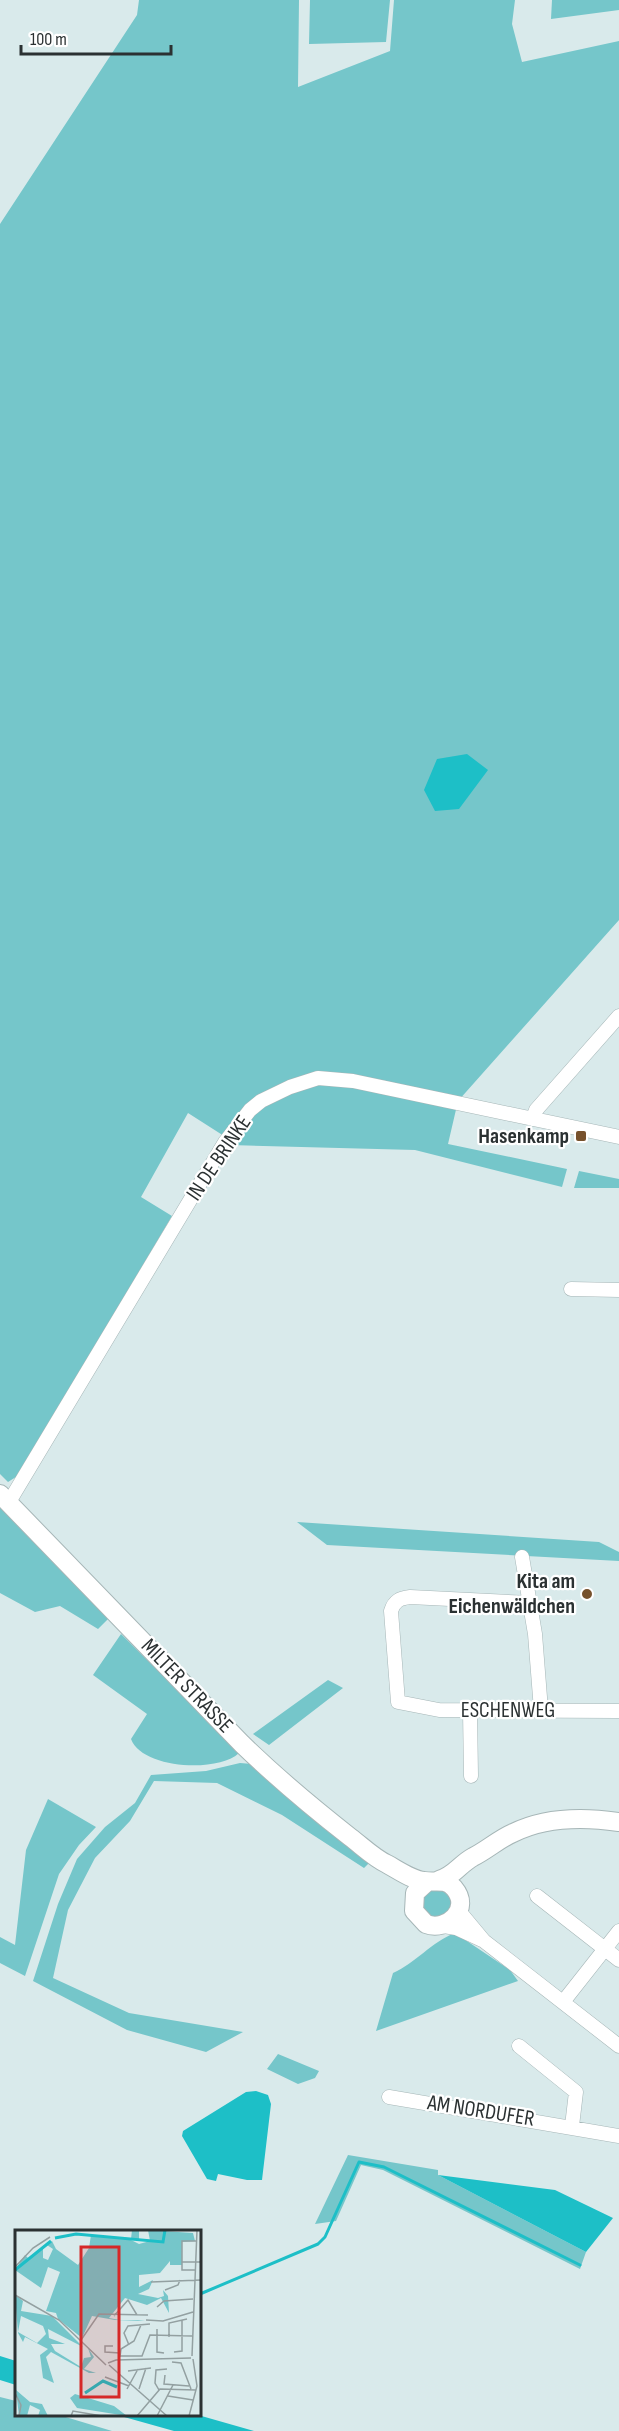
<svg xmlns="http://www.w3.org/2000/svg" width="619" height="2431" font-family="'Sofia Sans Condensed',sans-serif">
<style>
.green{fill:#75c6ca}
.water{fill:#1dbfc7}
.lines{fill:none;stroke-linecap:round;stroke-linejoin:round}
.stream{stroke:#1dbfc7;stroke-width:3}
.minor-casing{stroke:#a6b6b7;stroke-width:15}
.major-casing{stroke:#a6b6b7;stroke-width:20}
.minor{stroke:#fff;stroke-width:14}
.major{stroke:#fff;stroke-width:18}
.poi-dot{fill:#77522d;stroke:#fff;stroke-width:2}
.labels{text-anchor:middle;dominant-baseline:central;stroke-width:4.5;stroke-linejoin:round;paint-order:stroke}
.poi-label{font-size:22px;font-weight:bold;fill:#2b3132;stroke:#fff;text-anchor:end}
.street-label{font-size:22px;fill:#2b3132;stroke:#fff}
.inset-river{fill:none;stroke:#1dbfc7;stroke-width:3}
.inset-road{fill:none;stroke:#93a0a1;stroke-width:1.5}
.view{fill:#d62828;fill-opacity:0.15;stroke:#d62828;stroke-width:3}
.inset-edge{fill:none;stroke:#2b3132;stroke-width:3}
</style>
<rect width="100%" height="100%" fill="#d9eaeb"/>
<!-- green -->
<path class="green" d="M139,0H299L298,87L390,51L394,0H515L512,24L522,62L619,41V920L458,1101L448,1144L567,1169L562,1187L415,1150L230,1145L224,1136L188,1113L141,1197L172,1216L19,1475L8,1482L0,1474V224L137,15Z
M310,0H390L386,42L309,44Z
M552,0H619V10L551,19Z
M579,1171L619,1179V1188H574Z
M0,1507L109,1618L98,1629L60,1606L35,1612L0,1593Z
M297,1522L599,1542L619,1552V1561L327,1545Z
M121,1634L238,1750L239,1753C218,1773 142,1769 131,1739L147,1714L93,1675Z
M328,1680L343,1688L269,1745L253,1734Z
M240,1763L252,1764L371,1861L364,1868L282,1815L217,1783L154,1781L130,1821L95,1858L68,1910L53,1978L129,2013L243,2032L206,2052L127,2030L33,1981L58,1904L77,1859L105,1827L135,1803L151,1775L206,1771Z
M48,1799L96,1827L79,1845L59,1874L25,1976L0,1963V1937L15,1945L26,1850Z
M428,1889L445,1890L453,1900L449,1916L427,1918L420,1901Z
M455,1933L510,1970L518,1981L376,2031L393,1973C416,1963 431,1942 455,1933Z
M278,2054L319,2071L315,2078L298,2084L267,2069Z
M348,2155L438,2170V2175L586,2252L580,2269L383,2170L361,2165L336,2221L315,2224Z
M0,2397L16,2401V2414L59,2415L112,2431H0Z"/>
<!-- water -->
<path class="water" d="M467,754L488,770L459,809L435,811L424,790L437,759Z
M256,2091L268,2095L271,2104L262,2180H247L218,2174L216,2181L207,2179L182,2136L183,2131L246,2092Z
M438,2175L555,2190L613,2218L586,2252Z
M0,2356L16,2361V2385L0,2380Z
M117,2415H198L254,2431H174Z"/>
<g class="lines">
<!-- stream -->
<path class="stream" d="M200,2294L318,2244L325,2237L359,2162L384,2167L580,2265"/>
<defs>
<path id="minor" d="M533,1119L536,1110L619,1016
M571,1289L619,1290
M9,1502L225,1142L250,1110L261,1101L290,1087L318,1078L353,1081L619,1137
M522,1557L535,1634L541,1710
M530,1603L410,1597C400,1598 394,1601 391,1611L398,1702L439,1710L619,1711
M470,1710L471,1776
M537,1896L619,1960
M459,1911L484,1941
M444,1926L456,1928L484,1941L619,2046
M563,2002L619,1931
M519,2046L576,2092L572,2126
M389,2097L619,2136"/>
<path id="major" d="M0,1494L242,1744C276,1777 313,1808 350,1837C362,1846 374,1858 387,1864C398,1870 412,1880 424,1881C436,1883 445,1878 454,1888C472,1909 447,1932 426,1924L414,1911L415,1893L427,1882
M439,1880C454,1876 460,1864 473,1857C487,1850 499,1839 513,1833C545,1817 585,1817 619,1822"/>
</defs>
<!-- minor casing -->
<use href="#minor" class="minor-casing"/>
<!-- major casing -->
<use href="#major" class="major-casing"/>
<!-- minor -->
<use href="#minor" class="minor"/>
<!-- major -->
<use href="#major" class="major"/>
</g>
<!-- markers -->
<g class="poi-dot">
<rect x="575" y="1130" width="12" height="12" rx="3"/>
<circle cx="587" cy="1594" r="6"/>
</g>
<g class="labels">
<!-- poi labels -->
<g class="poi-label">
<text x="569" y="1136">Hasenkamp</text>
<text x="575" y="1581">Kita am<tspan x="575" dy="25">Eichenwäldchen</tspan></text>
</g>
<!-- street labels -->
<g class="street-label">
<text transform="translate(219 1158) rotate(-56)">IN DE BRINKE</text>
<text transform="translate(187 1686) rotate(46)">MILTER STRASSE</text>
<text x="508" y="1710">ESCHENWEG</text>
<text transform="translate(481 2111) rotate(9)">AM NORDUFER</text>
</g>
</g>
<!-- overview -->
<g transform="translate(15 2230)">
<rect width="186" height="186" fill="#d9eaeb"/>
<path d="M117,0H124V9L116,10L124,14L135,11L133,0L178,3L180,11L167,12V35H155V31L145,43L124,45V57L138,50L134,59L123,64L143,68L149,66L148,60L153,66L154,83L146,68L132,75L110,68L94,88L105,90H123L130,91L100,90L77,86L67,108L43,89L41,83L31,81L45,42L33,37L26,58L0,40L10,25L14,29L28,18V28L33,30L38,19L32,15L37,11L41,19L63,35L74,18L76,5L116,9ZM0,65L8,71L6,81L37,86L68,117L33,99L34,108L50,114H36L40,121L66,137L69,128L76,127L73,118L79,127L69,139L81,143H74L36,122L31,127L39,153L28,148L25,125L33,119L10,107L8,112L3,103ZM6,86L28,96L31,104L22,113L3,102ZM1,160L15,172L27,174L33,186H23L25,180L15,175L12,186H4ZM60,164L99,176L112,186L62,178L55,168Z" fill="#75c6ca" fill-rule="evenodd"/>
<path class="inset-river" d="M40,8L61,4L148,12L150,0M0,40L36,11M70,163L88,151L102,157"/>
<path class="inset-road" d="M167,32H186M0,37L18,18L35,7M180,40H167V11H181M136,52L186,50M150,60L163,55L165,50M0,65L44,90L91,135M142,77L149,71L178,69M99,86L113,70L122,85M131,90L148,91L178,82M142,99V122L149,123M154,107V93L172,89M66,110L84,84L133,85M114,115L109,103L113,96L135,94M98,116H90V122L105,123M159,122L167,121V90M105,126H127L135,105L177,106M177,126L182,0M105,127L106,119L119,111L126,95M157,132L166,133L176,159M93,133L101,130L176,128M94,135L152,186M113,141L136,138M150,145L149,154L174,156M90,147L114,156M112,159L123,139M124,159L131,138M144,160L140,153L141,140L152,139M0,163L6,175L4,186M153,166L178,170M56,186L58,181L87,186M122,186L145,159L181,160M142,186L158,155M174,186L182,156L178,129"/>
<path class="view" d="M66,17H104V167H66Z"/>
<rect width="186" height="186" class="inset-edge"/>
</g>
<!-- scale -->
<path d="M21 45v9h150v-9" fill="none" stroke="#2b3132" stroke-width="3"/>
<text x="30" y="45" font-size="18" fill="#2b3132" stroke="#ffffff" stroke-width="4.5" paint-order="stroke">100 m</text>
</svg>
